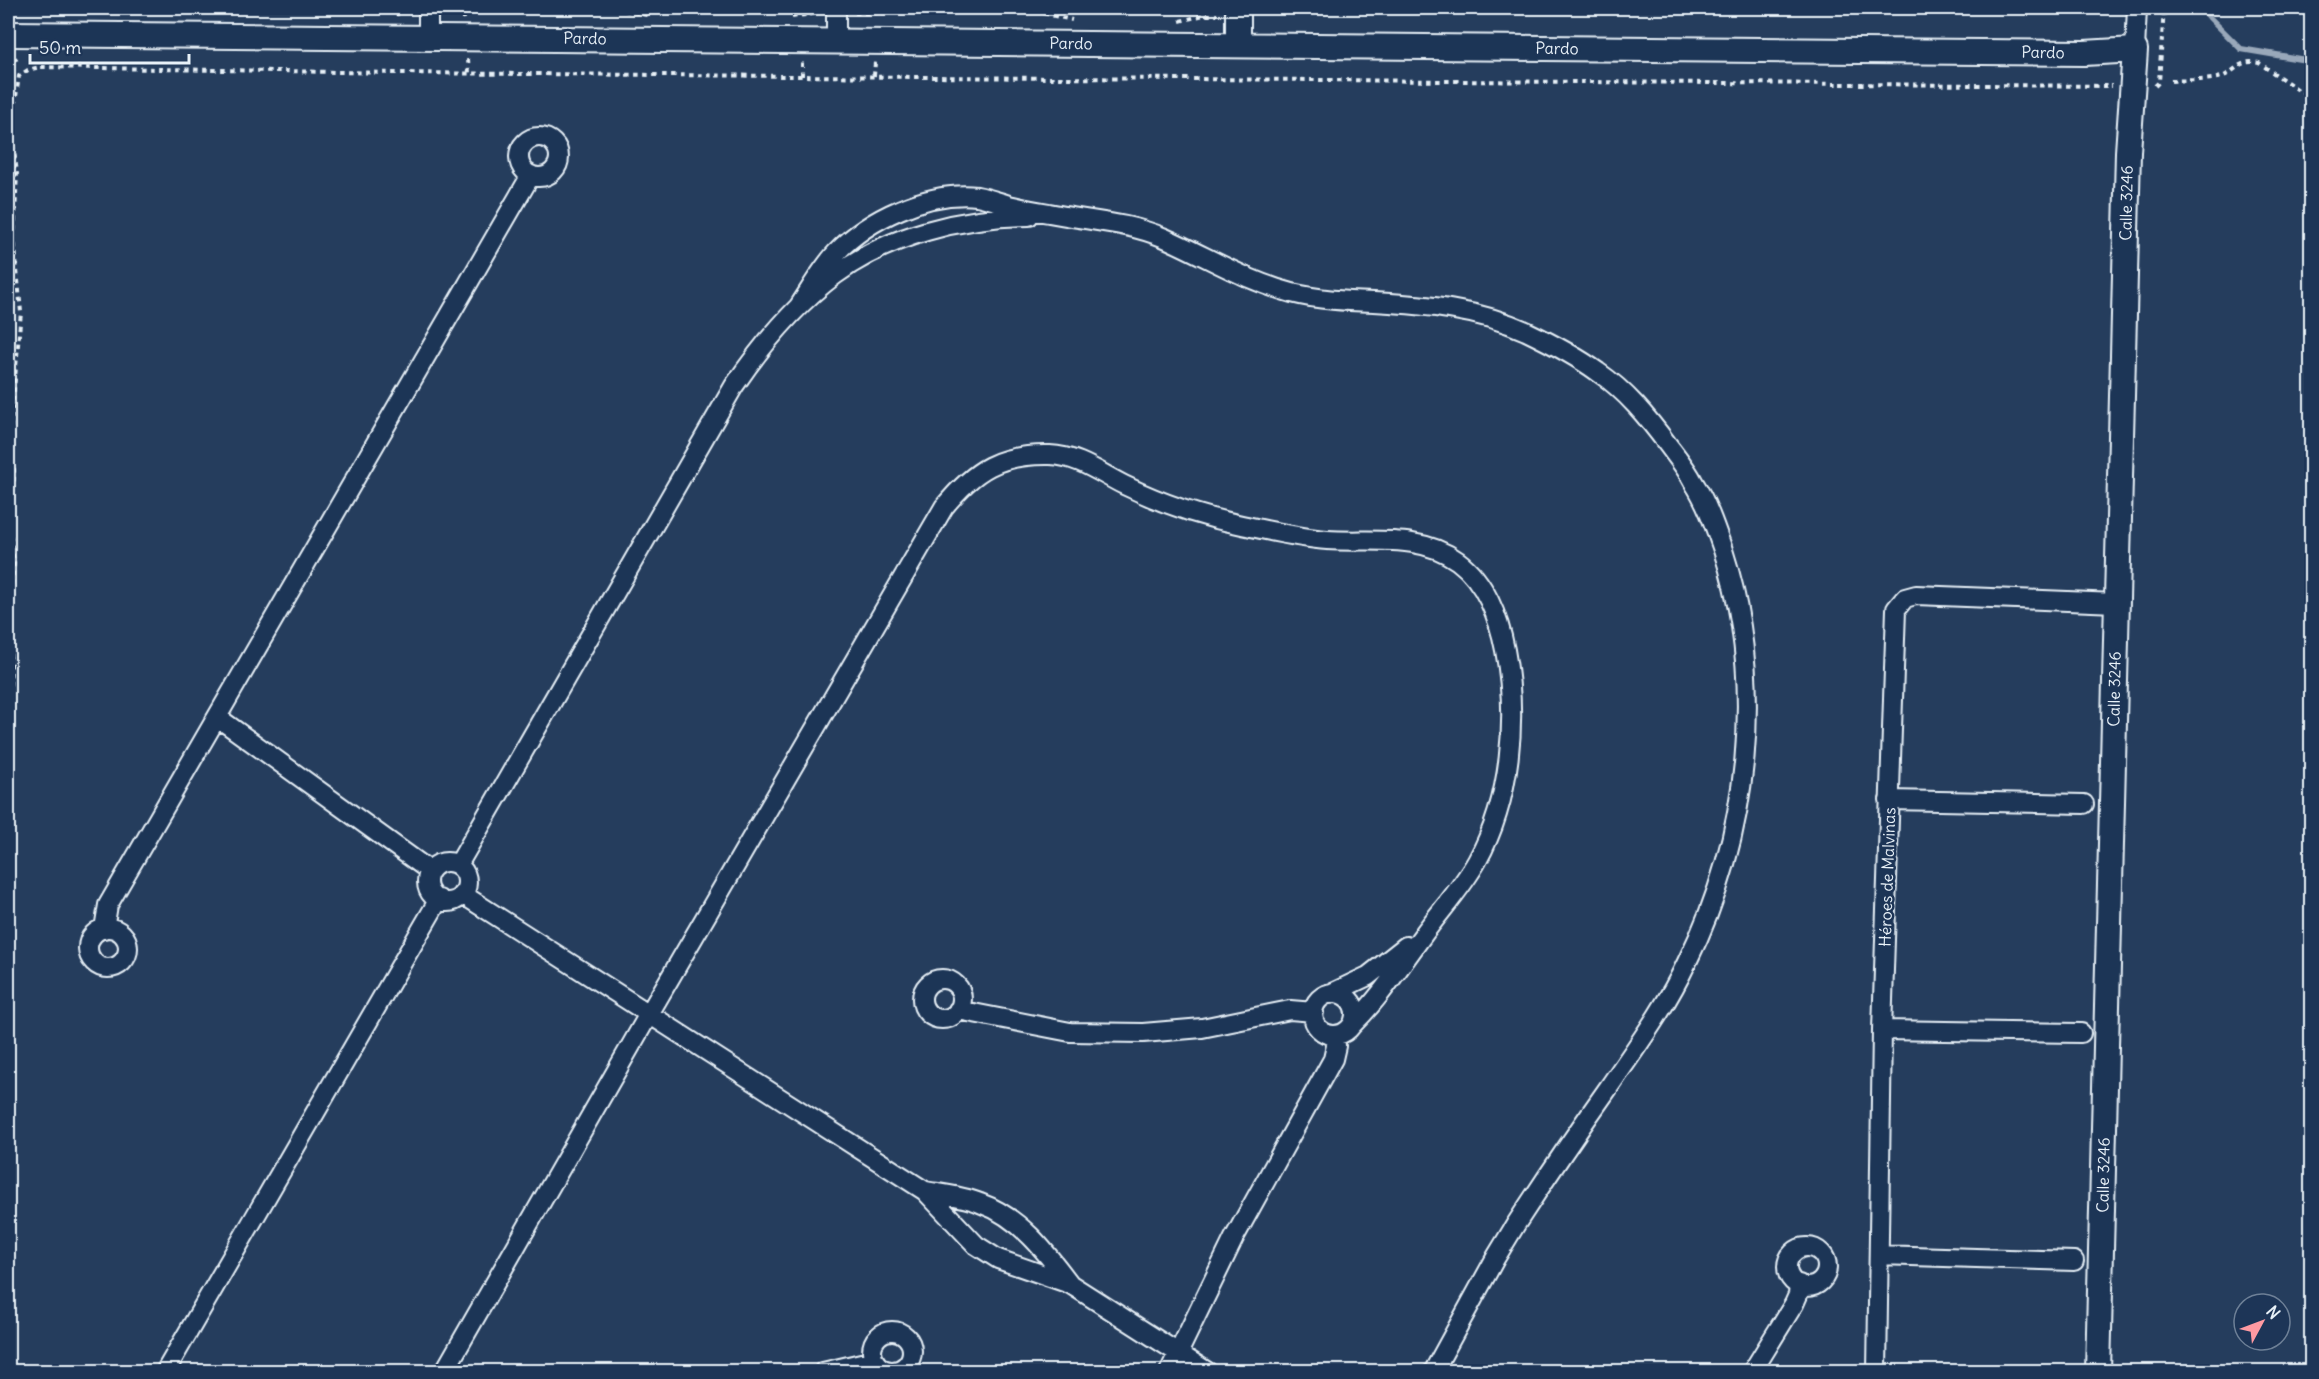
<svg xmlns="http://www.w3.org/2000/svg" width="2319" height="1379" font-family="Delius,sans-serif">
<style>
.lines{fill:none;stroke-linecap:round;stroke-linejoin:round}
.stream{stroke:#99a8ba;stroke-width:6}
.street-casing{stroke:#e8f1f8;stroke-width:22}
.secondary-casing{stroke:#e8f1f8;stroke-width:28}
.path{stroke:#e8f1f8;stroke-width:4;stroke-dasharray:4.5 4.5;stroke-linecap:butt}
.street{stroke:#1d3557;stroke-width:18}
.secondary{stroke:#1d3557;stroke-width:24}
.labels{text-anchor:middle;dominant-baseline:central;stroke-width:5;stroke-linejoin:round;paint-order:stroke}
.street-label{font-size:16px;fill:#e8f1f8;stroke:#1d3557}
</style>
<rect width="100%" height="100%" fill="#253d5d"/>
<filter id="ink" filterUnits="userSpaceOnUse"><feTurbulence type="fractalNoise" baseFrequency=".0167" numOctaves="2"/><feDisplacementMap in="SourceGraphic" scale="12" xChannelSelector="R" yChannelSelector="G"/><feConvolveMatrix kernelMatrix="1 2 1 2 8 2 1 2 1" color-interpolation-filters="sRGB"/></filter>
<g filter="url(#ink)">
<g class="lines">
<!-- stream -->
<path class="stream" d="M2202,8L2210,18L2241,49L2312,61"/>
<defs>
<path id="street" d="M836,8V41
M428,38V8
M2135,50L2137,8
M519 157a20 20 0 1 1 40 0a20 20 0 1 1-40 0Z
M799,306C811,288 822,268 836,253C869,218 928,191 977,196C989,198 1001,203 1013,206C1025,209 1037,211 1049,213C1089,221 1127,222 1165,238C1208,257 1246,281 1292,293C1319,300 1346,301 1374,302C1427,305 1477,309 1526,331C1551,343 1576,356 1598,372C1626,391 1648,418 1668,445C1677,457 1687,469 1694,483C1707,503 1715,527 1723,550C1766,684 1749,837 1687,962C1666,1007 1637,1046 1609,1087C1577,1132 1546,1178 1516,1224L1496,1257L1433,1372
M217,717L430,871
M1889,800L2084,804
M427 882a20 20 0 1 1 40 0a20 20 0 1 1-40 0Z
M458,865L734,386C762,345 795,305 835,275C889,235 962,217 1029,216
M462,894L925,1191L976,1245L998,1259L1070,1284L1208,1372
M88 948a20 20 0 1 1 40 0a20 20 0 1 1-40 0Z
M104,929L108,905L531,175
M922 999a20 20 0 1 1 40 0a20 20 0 1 1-40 0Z
M1313 1014a21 21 0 1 1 42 0a21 21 0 1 1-42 0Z
M1330,994L1368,976L1406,946
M958,1010L1070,1032L1143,1033L1202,1028L1290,1010L1314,1012
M1882,1030L2081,1033
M925,1191C943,1194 963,1196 980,1203C1020,1217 1046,1252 1070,1284
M1787 1267a20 20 0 1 1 40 0a20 20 0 1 1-40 0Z
M1879,1255L2074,1261
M872 1351a20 20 0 1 1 40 0a20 20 0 1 1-40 0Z
M165,1372L439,899
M444,1372L649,1014L944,507C975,469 999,454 1050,455C1078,456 1100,473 1124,485C1161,503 1202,517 1242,525C1270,531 1299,538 1327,540C1371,543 1420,533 1458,561C1485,581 1499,618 1505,650C1518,718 1511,800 1477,861C1462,888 1441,910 1423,935C1400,966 1380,998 1353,1024
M823,1372L874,1360
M1169,1372L1234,1238L1333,1059L1336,1046L1335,1035
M1752,1372L1794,1304L1798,1295L1799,1284
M1877,1372L1882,1030L1896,609L1905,598L1916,595L2116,603"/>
<path id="secondary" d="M8,34L2084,53L2135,50L2128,152L2098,1372
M1238,45V8"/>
</defs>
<!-- street casing -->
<use href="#street" class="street-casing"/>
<!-- secondary casing -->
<use href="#secondary" class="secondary-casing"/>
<!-- path -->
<path class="path" d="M463,8L464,19
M616,8L651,16
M855,13L1038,12L1072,20
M397,16V13L410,9
M792,17L818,13
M1180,21L1204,15H1217
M468,59L469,73
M8,67L13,60L21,57
M802,76V62
M874,76L875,62
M2171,81C2185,80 2213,81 2224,76C2238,69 2240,59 2259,63L2300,91L2312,95
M2155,86L2159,82L2164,8
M8,517L13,493L14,471L10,433L21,312L14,238L17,172L11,131L19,76L28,70L40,67L397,73L2112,86
M8,518L14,563L8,625
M8,636L11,665L8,716
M8,762L10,800L8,830
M8,930C13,960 8,988 8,1018C8,1058 12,1098 8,1138"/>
<!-- street -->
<use href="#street" class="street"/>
<!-- secondary -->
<use href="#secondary" class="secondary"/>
</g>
</g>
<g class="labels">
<!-- street labels -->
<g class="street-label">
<text transform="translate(585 38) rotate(1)">Pardo</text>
<text transform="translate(1071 43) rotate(1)">Pardo</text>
<text transform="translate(1557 48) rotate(1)">Pardo</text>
<text transform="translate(2043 52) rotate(1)">Pardo</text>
<text transform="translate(2126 203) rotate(-89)">Calle 3246</text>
<text transform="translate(2114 689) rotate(-89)">Calle 3246</text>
<text transform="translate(1887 877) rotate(-88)">Héroes de Malvinas</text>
<text transform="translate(2103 1175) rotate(-89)">Calle 3246</text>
</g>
</g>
<!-- margin -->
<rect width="2319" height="1379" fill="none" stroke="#1d3557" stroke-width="30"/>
<rect x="15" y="15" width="2289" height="1349" fill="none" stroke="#e8f1f8" stroke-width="2" filter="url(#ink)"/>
<!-- north arrow -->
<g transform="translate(2262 1322) rotate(49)"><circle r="28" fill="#1d3557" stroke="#6e8097" stroke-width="1.5"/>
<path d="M0-4.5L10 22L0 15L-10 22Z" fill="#ff9aa2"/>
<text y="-9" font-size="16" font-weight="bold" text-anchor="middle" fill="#e8f1f8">N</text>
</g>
<!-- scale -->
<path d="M30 54v9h159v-9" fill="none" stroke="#e8f1f8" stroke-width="3"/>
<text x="39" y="54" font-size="18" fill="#e8f1f8" stroke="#1d3557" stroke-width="4.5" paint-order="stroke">50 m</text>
</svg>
